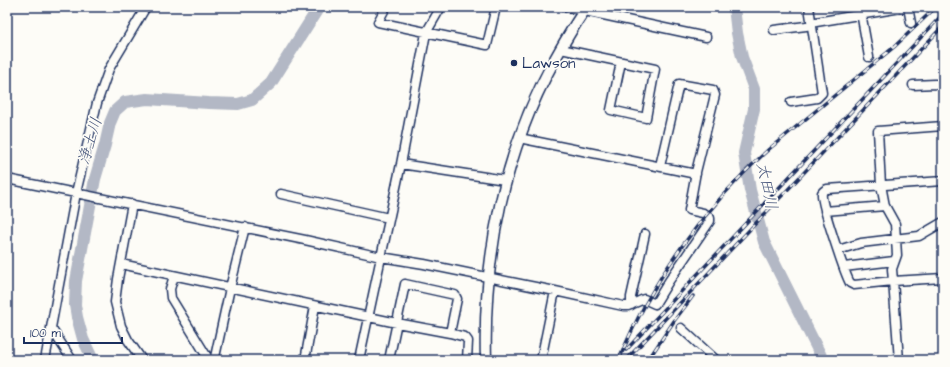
<svg xmlns="http://www.w3.org/2000/svg" width="950" height="367" font-family="'Architects Daughter','Klee One',sans-serif">
<style>
.lines{fill:none;stroke-linecap:round;stroke-linejoin:round}
.river{stroke:#b3b8c5;stroke-width:12}
.minor-casing{stroke:#1b2f5e;stroke-width:11}
.major-casing{stroke:#1b2f5e;stroke-width:13}
.minor{stroke:#fdfcf7;stroke-width:8}
.major{stroke:#fdfcf7;stroke-width:10}
.rail-casing{stroke:#1b2f5e;stroke-width:3.5}
.rail{stroke:#fdfcf7;stroke-width:2;stroke-dasharray:6;stroke-linecap:butt}
.poi-dot{fill:#1b2f5e;stroke:#fdfcf7;stroke-width:1.5}
.labels{text-anchor:middle;dominant-baseline:central;stroke-width:3.5;stroke-linejoin:round;paint-order:stroke}
.poi-label{font-size:15px;fill:#1b2f5e;stroke:#fdfcf7;text-anchor:start}
.water-label{font-size:16px;font-style:italic;fill:#49587d;stroke:#fdfcf7}
</style>
<rect width="100%" height="100%" fill="#fdfcf7"/>
<filter id="ink" filterUnits="userSpaceOnUse"><feTurbulence type="fractalNoise" baseFrequency=".025" numOctaves="2"/><feDisplacementMap in="SourceGraphic" scale="8" xChannelSelector="R" yChannelSelector="G"/><feConvolveMatrix kernelMatrix="1 2 1 2 8 2 1 2 1" color-interpolation-filters="sRGB"/></filter>
<g filter="url(#ink)">
<g class="lines">
<!-- river -->
<path class="river" d="M734,7L737,33L742,57L754,89V109L744,153L750,190L764,242L823,360
M93,360L83,339L77,317L75,305L76,281L95,179L105,145L110,123L115,111L125,102L147,99L209,103L238,104L252,100L271,83L319,7"/>
<defs>
<path id="minor" d="M386,7L378,22L487,45L496,7
M566,7L706,37
M860,7L869,57
M908,7L911,23
M774,30L806,26L816,22L907,7
M561,49L655,69L646,118L611,110L621,62
M913,85L935,84L943,86
M791,102L817,98L822,93L809,7
M943,126L878,131L881,185L885,206L895,224L897,255L892,269L893,281L854,285L850,283C845,274 820,201 822,193C823,191 825,190 827,189L943,181
M519,138L696,174
M401,164L505,180
M7,179L305,240L381,257L424,264L555,291L623,306H628L644,299L655,304L669,281L710,221V218L703,213L689,210L696,172L715,95L713,90L679,84L660,166
M281,194L389,218
M132,204L118,279L115,302L121,326L128,340L142,360
M825,211L885,206
M838,250L861,243L919,236L943,222
M121,264L397,323L450,333
M844,267L894,261
M174,276L170,289L171,298L209,360
M631,305V297L645,234
M51,328L72,360
M681,328L716,360
M45,360L76,193L97,103L109,69L146,7
M213,360L215,357L230,288L245,227
M305,360L315,306
M359,360L401,164L426,33L441,7
M389,360L405,284L455,295L457,299L450,333L465,337L468,341L467,360
M541,360L555,291
M899,360L893,281L943,278"/>
<path id="major" d="M486,360C483,255 504,151 555,59C565,41 575,23 587,7"/>
</defs>
<!-- minor casing -->
<use href="#minor" class="minor-casing"/>
<!-- major casing -->
<use href="#major" class="major-casing"/>
<!-- minor -->
<use href="#minor" class="minor"/>
<!-- major -->
<use href="#major" class="major"/>
<defs>
<path id="rail" d="M626,350L943,14
M619,360C651,280 705,207 769,149L894,47L936,7
M626,360L943,26
M648,360L674,321L693,296"/>
</defs>
<!-- rail casing -->
<use href="#rail" class="rail-casing"/>
<!-- rail -->
<use href="#rail" class="rail"/>
</g>
</g>
<!-- markers -->
<circle class="poi-dot" cx="514" cy="63" r="4"/>
<g class="labels">
<!-- poi labels -->
<g class="poi-label">
<text x="522" y="63">Lawson</text>
</g>
<!-- water labels -->
<g class="water-label">
<text transform="translate(90 141) rotate(-73)">浄土川</text>
<text transform="translate(767 186) rotate(78)">太田川</text>
</g>
</g>
<!-- margin -->
<rect width="950" height="367" fill="none" stroke="#fdfcf7" stroke-width="24"/>
<rect x="12" y="12" width="926" height="343" fill="none" stroke="#1b2f5e" stroke-width="1.5" filter="url(#ink)"/>
<!-- scale -->
<path d="M24 337v6h98v-6" fill="none" stroke="#1b2f5e" stroke-width="2"/>
<text x="30" y="337" font-size="12" fill="#1b2f5e" stroke="#fdfcf7" stroke-width="3" paint-order="stroke">100 m</text>
</svg>
